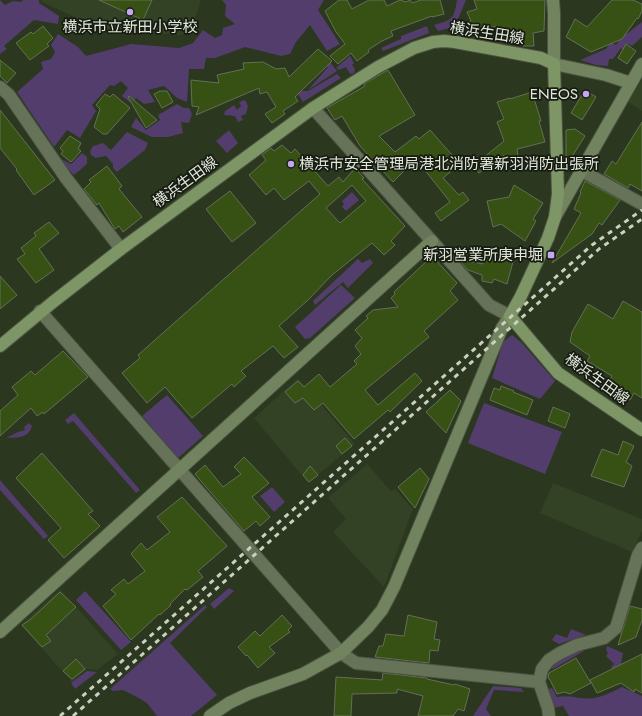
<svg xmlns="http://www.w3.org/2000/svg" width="642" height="716" font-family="Jost,'Noto Sans JP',sans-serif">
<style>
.built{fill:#334224}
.green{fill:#533d6d}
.building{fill:#375014;stroke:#637056;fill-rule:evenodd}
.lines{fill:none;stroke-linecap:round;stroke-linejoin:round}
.street-casing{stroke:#49533f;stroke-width:14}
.secondary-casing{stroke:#49533f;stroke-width:14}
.primary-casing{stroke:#49533f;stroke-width:14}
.street{stroke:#667359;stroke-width:12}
.secondary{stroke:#72845f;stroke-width:12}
.primary{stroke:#7e9566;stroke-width:12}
.rail{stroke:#cad1c2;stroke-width:3;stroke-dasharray:5 5;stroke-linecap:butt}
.poi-dot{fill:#c6a6f0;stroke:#171c12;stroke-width:1.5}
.labels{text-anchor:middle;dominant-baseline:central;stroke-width:3.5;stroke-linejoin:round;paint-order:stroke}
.poi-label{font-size:15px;fill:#e1e8da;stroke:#171c12;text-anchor:end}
.street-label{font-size:15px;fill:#e1e8da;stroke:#171c12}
</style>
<rect width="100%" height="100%" fill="#2b371f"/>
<!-- built -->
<path class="built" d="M42,0H201L193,24L188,32L180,35L128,31L102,33L83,21L42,2Z
M642,80V111L628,102Z
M298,378L355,444L308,483L254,418Z
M367,464L391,491L395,489L413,509L384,587L333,532L346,519L328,498Z
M553,483L642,519V531L632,552L540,513Z
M60,589L118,654L97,670L87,669L72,682L21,625Z"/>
<!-- green -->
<path class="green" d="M0,0L5,5L13,1L21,2L23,0H39V3L59,16L58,24L34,20L4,46L7,49L0,54Z
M222,0H324L318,10L340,44L327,51L310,25L296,42L290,54L281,56L245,47L215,58H206L204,69H189L187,102L177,98L164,86L148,90L155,102L144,104L136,98L132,104L122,96L128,88L121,81L114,86L110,85L92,105L96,111L80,138L67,130L54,147L17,92L43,69L41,62L51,59L55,52L51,45L58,34L78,47L86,56L131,44L179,48L193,43L203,30L215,38L222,35L223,28L235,24L225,16L226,5Z
M457,0H466L459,17L450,28L438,31L434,25C452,20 454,19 457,0Z
M642,22V37L632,46L628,44L623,50L621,48L613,59H609L608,66L596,65L580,60L606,49L611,42L616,45L625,33H628Z
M427,26L429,33L383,51L381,48L401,39V36Z
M350,56L354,63L352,65L355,69L354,73L350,74L346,67L339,70L336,68Z
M329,61L337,71L308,90L328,67L325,64Z
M337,74L341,78L303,102L296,91H308Z
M245,100L248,106L246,114L241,116L243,120L238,122L235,116L224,115L225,111L234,105L237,110L241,106L239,102Z
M177,104L184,108H189L192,114L189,123L181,122L183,133L168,137H152L131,127L136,118L146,130L160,120L158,115Z
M229,130L238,143L227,153L216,141Z
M127,132L148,143L145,150L117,172L113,168V164L106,156L96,158L91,155L90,151L93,146L103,143L111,150Z
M82,153L87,157V164L74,175L67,168L61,159L71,164Z
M352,192L359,200L346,211L342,207L344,204L342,201Z
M358,259L362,263L370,259L373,263L348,288L343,282L315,305L313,301Z
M341,285L355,298L310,338L305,339L295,327Z
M512,335L521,342L555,381L540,399L492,378L503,342Z
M167,395L203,436L178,458L142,416Z
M484,403L562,432L545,474L468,443Z
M74,413L140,490L136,493L73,421L68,424L65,420Z
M29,423L32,426C28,439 18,437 6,438L18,432L25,430L24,427Z
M0,480L48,536L44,539L0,490Z
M272,487L285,502L274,512L260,496Z
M229,588L234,591L214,609L210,604Z
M85,591L131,642L121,650L76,600Z
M205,605L207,607L170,643L217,695L191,716H157L147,703L137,697L123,690L113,691L110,689Z
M571,629L586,635L559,644L552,640L556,634L567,638Z
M607,646L623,653L621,663L630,665L621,682L611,667L614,664L606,656L608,653L606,650Z
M574,650L584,651L553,669L549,667Z
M87,671L97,672L75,689L71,683Z
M493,686L521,688L524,692L494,690L486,709L491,716H473Z
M622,687L642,696V716H569L563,706L553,708L546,690L552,688L557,697C569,694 583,700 595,698C604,696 614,691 622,687Z"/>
<!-- building -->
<path class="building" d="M99,0H152L143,20Z
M339,0H347L352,9L369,0H384L387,6L400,0L406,2L410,0L412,3L421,0H440L444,14L432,17V16L391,31L393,36L382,41L368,50L369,52L357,61L351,53L338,64L330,56L345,44L336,32L325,11Z
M474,0H545L544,31L533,33L534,46H523L517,39L496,40V26L474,34L463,25L471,21L467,12L477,9Z
M612,0H633L642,4V11L638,19L637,18L622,39L591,52L566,37L575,19L587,27Z
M43,26L53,38L47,44L49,46L30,60L16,43L31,32L33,34Z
M626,44L636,51L627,64L618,58Z
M318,49L332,61L295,97L298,101L283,111L285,114L272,123L265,114L276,107L267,92L260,94L259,88L196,115L199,107L192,106L191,80L219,83L217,75L244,69L243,63L263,62L276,69L285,68L289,77Z
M0,60L16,73L7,83L0,76Z
M388,70L415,115L379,136L395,152L416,136L419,139L430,130L460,164L443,178L459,195L463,192L469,200L441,221L435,213L450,202L417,160L411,166L410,165L393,182L360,146L342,116L335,120L327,108L365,86L364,84Z
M585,90L596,97L582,120L571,113Z
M160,91H167L173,102L162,108L154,94Z
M532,92L541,121H539L545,142L517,149L518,156L504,157V155L479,173L473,166L504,141L497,122L504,119L497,102L510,98V99Z
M105,94L110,97L113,94L130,108L107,134H103L94,127L100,109L96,105Z
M129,96L157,120L146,128L128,97Z
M0,110L55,180L34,195L16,170L17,169L0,148Z
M642,122V191L630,184L628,188L604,174L612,161L616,164Z
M575,129L585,136L566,166V130Z
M70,136L81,143L78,149L81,151L71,162L61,154L63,151L60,148Z
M282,145L291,153L295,149L328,186L339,177L343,182L355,168L364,178L362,179L405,226L391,241L395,245L384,255L372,243L332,275L308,300L279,326L298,347L284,358L273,346L241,371L246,376L234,387L232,384L192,418L165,387L147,403L122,373L140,358L138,355L320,194L309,181L284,200L274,188L266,195L249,175L266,160L262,155L271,148L274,151ZM352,185L366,201L340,223L326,208Z
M107,166L122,186L119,189L142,217L123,232L119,226L115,229L99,203L97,205L84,189L91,182L89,180Z
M585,181L620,200L602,225L599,223L592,234L552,263L581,213L574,209L581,193L580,192Z
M514,185L543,203L533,219L536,221L525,241L501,224L493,227L487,201L509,197Z
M230,191L256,223L232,242L206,209Z
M49,222L59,233L39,249L54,270L36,283L17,259L25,254L21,248L36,236L34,233Z
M432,256L457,283L450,291L458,300L424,331L429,337L365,390L378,405L415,373L422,381L390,412L388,410L354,439L323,403L314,410L303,398L295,403L285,392L298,381L304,387L319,374L330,387L357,364L354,361L361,354L355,346L362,338L355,330L368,318L366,316L373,310L398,307L391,298L395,294L394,292Z
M503,256L514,258L507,284L494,279L492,283L482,281V275L468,270L458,259L483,264L484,258Z
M0,276L17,295L0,309Z
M623,301L642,312V398L634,393L630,400L605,387L612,376L587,361L590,356L570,342L572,332L588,304L613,319Z
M63,351L88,377L44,414L43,412L37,416L31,408L0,436V411L18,395L12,387L31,371L35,375Z
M501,386L514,391L513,392L533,400L527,415L490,400L494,388L500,390Z
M450,390L461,401L446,433L426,412Z
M553,407L570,414L565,428L548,421Z
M345,438L352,446L342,454L336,446Z
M623,441L634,446L626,462L632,466L624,487L591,476L602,449L618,455Z
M42,453L93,511L88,514L100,526L64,558L48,540L61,528L16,478Z
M244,457L269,483L252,497L270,517L260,526L256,521L244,531L195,474L205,465L223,487L241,474L234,467Z
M310,466L318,475L309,482L303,475Z
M420,468L429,479L415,508L398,487Z
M182,497L227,546L198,571L203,577L187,590L185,589L170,604L171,605L160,615L159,614L131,640L103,606L116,594L111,590L124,579L128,584L145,571L131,554L141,543L147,550L170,532L157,517Z
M60,592L76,607L46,635L51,641L42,647L22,625L31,619Z
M630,606L642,609V620L636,637L618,645Z
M282,615L292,626L288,630L290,632L269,647L275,653L258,668L247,655L246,656L238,647L255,631L260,636Z
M408,615L437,622L434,639L440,640L438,651L430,650L429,663L375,657L379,646H383L386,634L404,636Z
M642,654V693L635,689L634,692L621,683L597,693L590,680Z
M576,658L591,683L570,694L564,692L557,694L550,680L548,678L549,673Z
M76,659L85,669L72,679L63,671Z
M383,673L427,678V679L454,685L455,684L470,689L464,711L458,709L453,716H418L423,696L397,689V693L352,694L351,716H334L336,677L382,680Z"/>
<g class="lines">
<defs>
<path id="street" d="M0,87L9,95L66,178L121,249
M313,108L489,305L510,316
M582,171L642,204
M40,311L341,653L356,663L539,682
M549,716L548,708L539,682L542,669L549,660L560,653L577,645L604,638L616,628L638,555L642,548"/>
<path id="secondary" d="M553,0L554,13V64L606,75L631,83
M555,217L642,64
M0,632L432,241
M210,716L229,703L250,693L303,674L341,653L368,627L382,610L394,587L502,328L510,316"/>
<path id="primary" d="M0,346L53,302L121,249L313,108L378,67L414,48L433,42L444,41L455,42L541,58L554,64L558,194L555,217L548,238L521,296L510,316L558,373L642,430"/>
</defs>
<!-- street casing -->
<use href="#street" class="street-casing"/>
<!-- secondary casing -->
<use href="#secondary" class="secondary-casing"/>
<!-- primary casing -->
<use href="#primary" class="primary-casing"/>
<!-- street -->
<use href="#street" class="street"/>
<!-- secondary -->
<use href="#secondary" class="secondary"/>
<!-- primary -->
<use href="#primary" class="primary"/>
<!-- rail -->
<path class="rail" d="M60,716L592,245L642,210
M73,716L599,249L642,219"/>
</g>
<!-- markers -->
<g class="poi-dot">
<circle cx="130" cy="12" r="4"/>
<circle cx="586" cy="94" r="4"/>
<circle cx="291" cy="164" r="4"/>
<rect x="547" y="251" width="8" height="8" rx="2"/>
</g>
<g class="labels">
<!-- poi labels -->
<g class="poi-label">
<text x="130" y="27" text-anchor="middle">横浜市立新田小学校</text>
<text x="578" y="94">ENEOS</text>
<text x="299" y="164" text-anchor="start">横浜市安全管理局港北消防署新羽消防出張所</text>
<text x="543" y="255">新羽営業所庚申堀</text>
</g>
<!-- street labels -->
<g class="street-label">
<text transform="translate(487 33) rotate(9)">横浜生田線</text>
<text transform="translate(185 182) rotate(-36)">横浜生田線</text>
<text transform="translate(597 379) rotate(36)">横浜生田線</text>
</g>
</g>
</svg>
